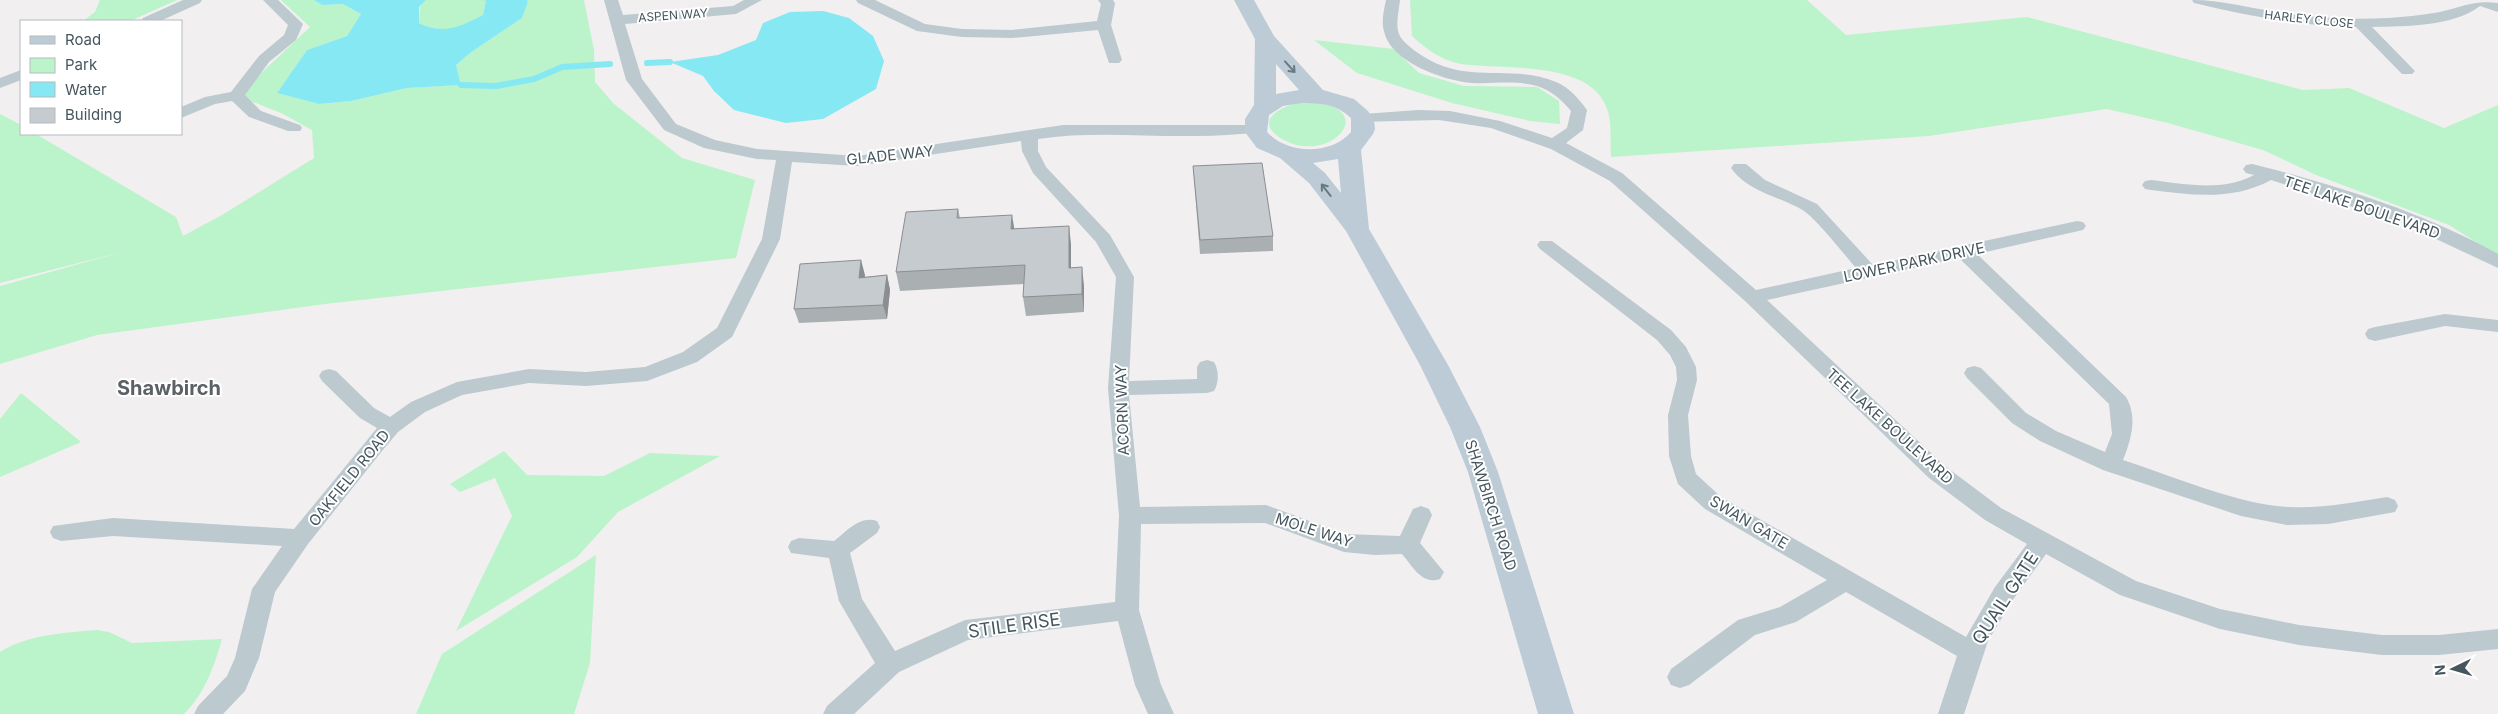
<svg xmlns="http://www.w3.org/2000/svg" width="2498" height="714" font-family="Inter,sans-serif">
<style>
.green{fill:#bbf3ca}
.water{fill:#85e8f3}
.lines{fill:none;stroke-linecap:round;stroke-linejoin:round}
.stream{stroke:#85e8f3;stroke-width:6}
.minor{fill:#bcc9cf;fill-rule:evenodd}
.secondary{fill:#bccbd5;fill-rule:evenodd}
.wall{fill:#aaafb2}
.shaded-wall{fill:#8b8e91}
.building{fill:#c6cbcf;stroke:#8b8e91}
.oneway{stroke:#697982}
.labels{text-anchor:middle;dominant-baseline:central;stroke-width:4;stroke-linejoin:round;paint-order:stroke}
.far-street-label{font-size:12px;fill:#46565e;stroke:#fff}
.street-label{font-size:15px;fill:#46565e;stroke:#fff}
.near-street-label{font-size:18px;fill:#46565e;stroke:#fff}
.district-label{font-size:20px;font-weight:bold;fill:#5b6165;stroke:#fff}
</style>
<rect width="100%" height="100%" fill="#f2eff0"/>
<!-- green -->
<path class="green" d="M100,0H177L130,21H83L95,12Z
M281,0H314L322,5L343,4L361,14L347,36L307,50L277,93L319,104L351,101L407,88L461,85L456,65L470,53L522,18L528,2L527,0H584L594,50L595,82L613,103L682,158L755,180L736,258L325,304L97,335L0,364V286L122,252L0,283V114L21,125V134H36L176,217L183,236L222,215L314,158L312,130L281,113L243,98L256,78L310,27Z
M426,0H483L486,1L483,15C459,28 446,35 419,23L420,6Z
M1410,0H1807L1846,35L2027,17L2303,90L2349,88L2444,128L2498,105V256L2449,225L2316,175L2263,150L2168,123L2107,109L1929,136L1611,157C1610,143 1612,125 1608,112C1594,59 1501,70 1461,64C1441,60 1426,49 1412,36Z
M1314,40L1394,49L1419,73L1464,86L1537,87L1559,101L1560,124L1530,121L1452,103L1357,73Z
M1301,102C1386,102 1332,168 1282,139C1252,121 1281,106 1301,102Z
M21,393L81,442L0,477V419Z
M504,451L527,475L604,476L650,453L720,456L618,512L577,557L456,631L512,516L495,478L460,492L450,484Z
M596,555L590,663L574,714H416L442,654Z
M97,630L109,632L132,643L222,639C214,667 205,693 184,714H0V652C29,634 64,633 97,630Z"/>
<!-- water -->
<path class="water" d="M314,0H426L419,7V23C444,35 460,27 483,15L486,1L483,0H527L528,2L522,18L470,53L456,65L461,85L407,88L351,101L319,104L277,93L307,50L347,36L361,14L343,4L322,5Z
M823,11L849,18L873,36L884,61L876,89L823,119L786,123L734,110L714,91L703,76L670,62L718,55L756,40L763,23L790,12Z"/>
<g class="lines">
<!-- stream -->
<path class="stream" d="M647,63L670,62
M461,85L496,86L534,79L562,67L610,64"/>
<!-- minor -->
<path class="minor" d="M183,0H202L200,3L160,21H141L143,18Z
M263,0H278L303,24L296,40L269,62L245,95L261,111L300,125L302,128L300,131H288L249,117L232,101L215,104L181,118V107L205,97L231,92L259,56L284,35L288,25Z
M604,0H618L623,15L733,6L744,0H762L736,14L625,24L642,79L676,124L715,140L757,149L857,156L1063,125H1261L1263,128L1261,131L1255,133C1236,134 1217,136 1198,136C1144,137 1091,131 1038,139V151L1046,167L1110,235L1134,277L1129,381L1197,379V367L1200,362L1207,360L1214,362C1219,370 1219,383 1214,391L1207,393L1129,395L1140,507L1266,505L1345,534L1400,536L1413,509L1421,506L1429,509L1432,515L1420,543L1444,572L1440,579C1422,585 1413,567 1402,554L1375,555L1344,552L1265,523L1141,524L1139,610L1161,685L1174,714H1148L1135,685L1118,621L968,640L899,672L854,714H823L827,706L875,663L839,601L829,558L791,553L788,547L791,541L799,538L834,541C847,531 860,515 877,521L880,527L877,533L850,553L862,599L895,651L965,620L1115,602L1119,516L1108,388L1116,277L1096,242L1033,173L1022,151L1021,141L857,166L792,162L780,239L732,337L697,362L647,381L586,386L529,383L462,395L425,412L398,432L382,451L308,544L275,592L259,658L245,691L223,714H194L198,706L227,676L235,658L252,589L282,546L113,536L61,541L53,538L50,532L53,526L113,518L294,529L377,428L360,418L322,381L319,376L322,371L329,369L336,371L374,408L390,417L411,402L457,382L529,369L586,372L645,367L683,352L717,328L762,239L776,160L757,159L704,148L664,130L626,80Z
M856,0H875L925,24L962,29L1012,30L1097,21L1101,4L1098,0H1113L1115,3L1111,25L1122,60L1119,63H1109L1098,30L1012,38L962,37L917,31L858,3Z
M1386,0H1400C1399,10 1396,21 1398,31C1400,40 1409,46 1415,51C1466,88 1505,62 1556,82C1569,87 1579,99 1587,110L1583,130L1566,143L1622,173L1756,290L1856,268C1844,254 1817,220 1804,211C1780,196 1749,193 1731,168L1734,164H1746L1765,180L1817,204L1873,265L2077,221L2083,222L2086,226L2083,230L1977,254L2126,397C2138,417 2131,440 2123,460C2170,475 2240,505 2288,507C2322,509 2354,502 2387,497L2395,500L2398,506L2395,512L2328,524L2287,525L2241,516L2103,470L2040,441L2012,423L1967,378L1964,373L1967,368L1974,366L1981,368L2026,413L2056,431L2105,452L2112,434L2109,404L1959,258L1767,300L1945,466L2001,508L2136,581L2220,609L2299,625L2382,635H2439L2498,629V649L2439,655H2382L2299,645L2220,629L2120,595L2046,554L2012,601L1988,641L1964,714H1938L1957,656L1846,592L1796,622L1755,635L1689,685L1680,688L1671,685L1667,677L1671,669L1738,620L1780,607L1827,580L1705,509L1678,484L1669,456L1668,415L1677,380L1676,367L1670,355L1657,340L1540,249L1537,245L1540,241H1552L1671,330L1686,347L1696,367L1697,380L1688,415L1691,456L1696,474L1721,497L1966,637L1995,587L2027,544L1985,520L1929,478L1745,301L1610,181L1551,149L1491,128L1439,120L1357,122L1355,119L1363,114L1418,110L1450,111L1500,121L1552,138L1567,128L1571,111C1561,99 1552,91 1537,86C1517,80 1493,84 1472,83C1445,81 1390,62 1384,31C1381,21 1384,10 1386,0Z
M2192,0C2221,0 2249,8 2278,12C2314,18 2351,20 2388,18C2405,17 2423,15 2440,12C2463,7 2473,0 2498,3V12L2480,6C2452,27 2406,26 2372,27L2412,68L2415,71L2412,74H2402L2356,27C2301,26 2248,16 2194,3Z
M21,70V80L0,88V78Z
M2252,164C2336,185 2423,212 2498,254V268L2404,224L2271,180C2232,201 2193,195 2151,190L2145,189L2142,185L2145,181L2151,180C2185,184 2222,192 2254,175L2246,173L2243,169L2246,165Z
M2445,314L2498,320V332L2445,326L2375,341L2368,339L2365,334L2368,329L2375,327Z"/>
<!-- secondary -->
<path class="secondary" d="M1234,0H1254L1274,36L1323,90L1354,99L1368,111L1374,120L1375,129L1373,134L1361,150L1369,229L1448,365L1480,427L1498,472L1574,714H1538L1468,472L1450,427L1420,365L1346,231L1309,183L1280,158L1257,148L1245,132V119L1254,105L1255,39ZM1276,64L1299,90L1276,94ZM1301,103C1320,103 1336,104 1351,118V132C1332,155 1287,155 1267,132L1269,115L1283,106ZM1338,159L1341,193L1325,173L1313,163Z"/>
</g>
<!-- wall -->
<path class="wall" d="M1193,166L1273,236V251L1200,254Z
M958,209L960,218L1014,229L1071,244V268L1084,286V312L1026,316L1023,297L1024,284L900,291L896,272Z
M865,275L864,277L887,275L890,290L887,319L799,323L794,309Z"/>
<!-- shaded-wall -->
<path class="shaded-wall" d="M1012,215L1015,233L1011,229Z
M1069,226L1071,244V286L1069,268Z
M861,260L865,275L863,292L859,278Z
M1082,267L1084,286V312L1082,294Z
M887,275L890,290L887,319L883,305Z"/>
<!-- building -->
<path class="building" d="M1262,163L1273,236L1200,240L1193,166Z
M958,209L957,218L1012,215L1011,229L1069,226V268L1082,267V294L1023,297L1025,265L896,272L906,212Z
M861,260L859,278L887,275L883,305L794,309L800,264Z"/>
<!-- one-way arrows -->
<defs><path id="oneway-shaft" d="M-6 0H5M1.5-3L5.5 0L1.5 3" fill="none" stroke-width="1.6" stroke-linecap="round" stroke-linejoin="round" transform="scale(1.25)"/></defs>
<g class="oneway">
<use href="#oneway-shaft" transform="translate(1290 67) rotate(48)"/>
<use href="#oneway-shaft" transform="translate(1326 190) rotate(-128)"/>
</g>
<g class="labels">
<!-- far-street labels -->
<g class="far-street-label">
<text transform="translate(673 15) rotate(-4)">ASPEN WAY</text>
<text transform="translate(2309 19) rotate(6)">HARLEY CLOSE</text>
</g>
<!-- street labels -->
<g class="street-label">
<text transform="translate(890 155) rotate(-6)">GLADE WAY</text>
<text transform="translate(2362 207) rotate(19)">TEE LAKE BOULEVARD</text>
<text transform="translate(1914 262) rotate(-12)">LOWER PARK DRIVE</text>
<text transform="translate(1122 410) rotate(-92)">ACORN WAY</text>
<text transform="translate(1890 426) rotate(42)">TEE LAKE BOULEVARD</text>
<text transform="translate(349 478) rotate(-51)">OAKFIELD ROAD</text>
<text transform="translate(1491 505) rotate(72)">SHAWBIRCH ROAD</text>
<text transform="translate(1749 522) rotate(31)">SWAN GATE</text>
<text transform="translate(1314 530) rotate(18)">MOLE WAY</text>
</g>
<!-- near-street labels -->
<g class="near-street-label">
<text transform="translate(2005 598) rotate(-57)">QUAIL GATE</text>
<text transform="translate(1014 625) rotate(-8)">STILE RISE</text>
</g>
<!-- district labels -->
<g class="district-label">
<text x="169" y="388">Shawbirch</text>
</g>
</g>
<!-- legend -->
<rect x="20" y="20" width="162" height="115" fill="#ffffff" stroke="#b5bbbf"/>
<rect x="30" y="36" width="25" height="8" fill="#bccbd5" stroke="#b5bbbf"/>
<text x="65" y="45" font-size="15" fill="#46565e">Road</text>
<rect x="30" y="58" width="25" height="15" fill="#bbf3ca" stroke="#b5bbbf"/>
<text x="65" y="70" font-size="15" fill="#46565e">Park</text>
<rect x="30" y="82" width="25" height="15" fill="#85e8f3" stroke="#b5bbbf"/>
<text x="65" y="95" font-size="15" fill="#46565e">Water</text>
<rect x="30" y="108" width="25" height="15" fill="#c6cbcf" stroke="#b5bbbf"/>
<text x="65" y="120" font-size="15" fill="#46565e">Building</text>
<!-- north arrow -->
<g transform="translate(2453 669) rotate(265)" stroke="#ffffff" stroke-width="4" paint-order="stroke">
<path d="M0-4L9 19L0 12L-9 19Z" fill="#46565e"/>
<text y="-8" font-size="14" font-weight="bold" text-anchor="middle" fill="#46565e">N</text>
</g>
</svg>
